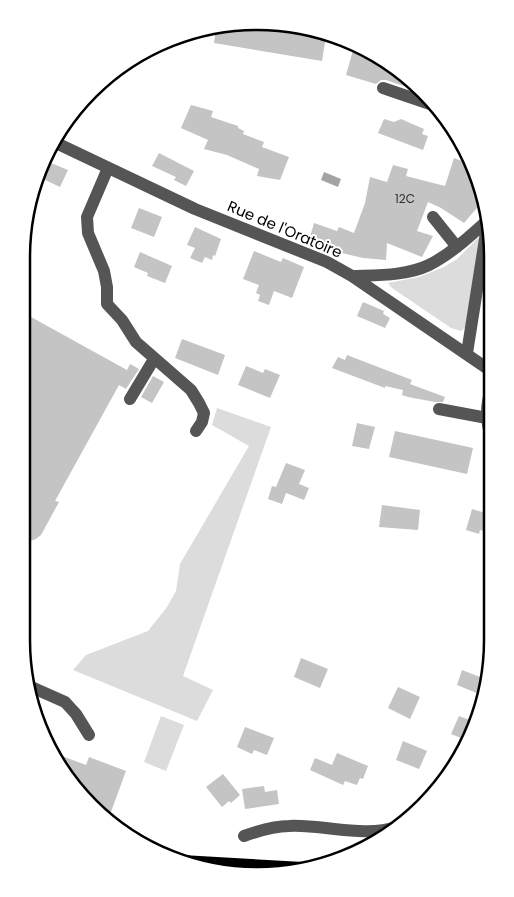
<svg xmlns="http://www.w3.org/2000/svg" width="514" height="897" font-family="Poppins,sans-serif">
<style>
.green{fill:#dcdcdc}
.water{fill:#a3a3a3}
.building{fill:#c4c4c4}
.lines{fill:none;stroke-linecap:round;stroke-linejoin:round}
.minor{stroke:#555;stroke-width:12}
.major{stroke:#000;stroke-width:12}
.labels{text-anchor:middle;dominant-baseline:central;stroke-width:4;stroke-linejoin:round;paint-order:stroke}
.number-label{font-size:12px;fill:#313131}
.street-label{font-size:15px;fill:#000;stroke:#fff}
.rim{fill:none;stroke:#000;stroke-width:2.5}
</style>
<rect width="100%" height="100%" fill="#fff"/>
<!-- green -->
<path class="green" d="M478,238L481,239L465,328L461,331L451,328L392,288L388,283L419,277L444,267L457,259Z
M217,408L271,427L183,676L213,690L197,721L73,670L86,655L148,631L167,607L176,591L180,564L249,446L212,425Z
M161,716L184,725L166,771L144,762Z"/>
<!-- water -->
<path class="water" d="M324,172L341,179L338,187L321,180Z"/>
<!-- building -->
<path class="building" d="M261,25L326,36L322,61L214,43L216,28Z
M353,50L382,59L415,90L386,80H381L376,84L346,75Z
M191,105L213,111L211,117L238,126V128L244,131L243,134L264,142L262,147L289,157L280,180L257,176L259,169L227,155L204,149L208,140L181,128Z
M384,119L394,122L401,119L424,129L422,134L428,136L423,150L378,133Z
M159,153L194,171L186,186L174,180L176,177L152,166Z
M454,158L467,163L482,202L464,223L441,208L428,202L417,231L433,236L422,257L387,243L386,260L363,258L329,250L309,240L314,223L337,231L339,227L354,233L365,203L370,177L387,182L393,165L408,169L406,176L445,186Z
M46,161L68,170L60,187L41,178Z
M139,208L162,217L154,237L131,228Z
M195,227L221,239L215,256L213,255L212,260L205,257L202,263L190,258L195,248L187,245Z
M254,251L281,262L283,258L304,267L292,298L274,291L269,305L258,301L260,295L256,293L259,285L243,279Z
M140,252L172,266L165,283L147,276L148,273L134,267Z
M363,302L384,311L383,314L390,318L385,328L357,316Z
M22,312L127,370L130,364L139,369L126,389L119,385L55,501L59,502L41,535L36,539L21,544Z
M182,339L225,355L218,375L175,358Z
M347,355L412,380L410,384L445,397L443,402H435L408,397L402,395L403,390L385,386V388L332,368L338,357L345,360Z
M246,366L263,373L265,369L280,375L270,398L238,385Z
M153,376L164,382L152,403L141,397Z
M357,423L375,427L369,449L352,446Z
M395,431L473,448L467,474L389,457Z
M286,463L305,470L299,484L309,488L304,500L286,493L282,504L268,499L272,486L276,487Z
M382,505L420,510L418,530L379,527Z
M472,509L492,515V534L480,530L479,534L466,530Z
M301,658L328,669L320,688L294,677Z
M462,670L485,679L479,694L457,685Z
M398,687L420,697L410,719L388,708Z
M459,716L472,721L466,740L451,734Z
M245,727L274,738L267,755L254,750L252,754L237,747Z
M403,741L427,751L419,769L396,760Z
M54,753L86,765L89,757L126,771L108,820L70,783Z
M337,753L368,766L363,779L360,778L357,785L345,781L343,785L310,770L315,758L332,765Z
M223,774L240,795L231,803L229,801L222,807L206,787Z
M264,786L265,792L277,790L279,804L245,809L242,789Z"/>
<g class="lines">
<!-- minor -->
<path class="minor" d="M383,88L430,104
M52,141L195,209L327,262L352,276L491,371
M108,168L87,217L88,233L104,271L107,287V304L122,320L136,342L191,390L199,403L204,413L202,422L196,431
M433,217L457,247
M352,276C377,275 406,276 429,265C451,254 470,236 488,220L467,353
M491,389C486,405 485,422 492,438
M130,399L154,359
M439,409L487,418
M29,686L65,702L76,714L89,735
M244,836C258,831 273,826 289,826C321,824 366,838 396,827"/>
<!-- major -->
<path class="major" d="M182,861L303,868"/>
</g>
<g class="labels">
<!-- number labels -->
<g class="number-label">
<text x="405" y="198">12C</text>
</g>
<!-- street labels -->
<g class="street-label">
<text transform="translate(285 229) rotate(23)">Rue de l'Oratoire</text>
</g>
</g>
<!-- crop -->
<path d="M0 0H514V897H0ZM257 30H257A227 227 0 0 1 484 257V640A227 227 0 0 1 257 867H257A227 227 0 0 1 30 640V257A227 227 0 0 1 257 30Z" fill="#fff" fill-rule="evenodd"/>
<path class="rim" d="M257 30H257A227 227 0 0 1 484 257V640A227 227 0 0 1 257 867H257A227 227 0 0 1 30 640V257A227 227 0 0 1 257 30Z"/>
</svg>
